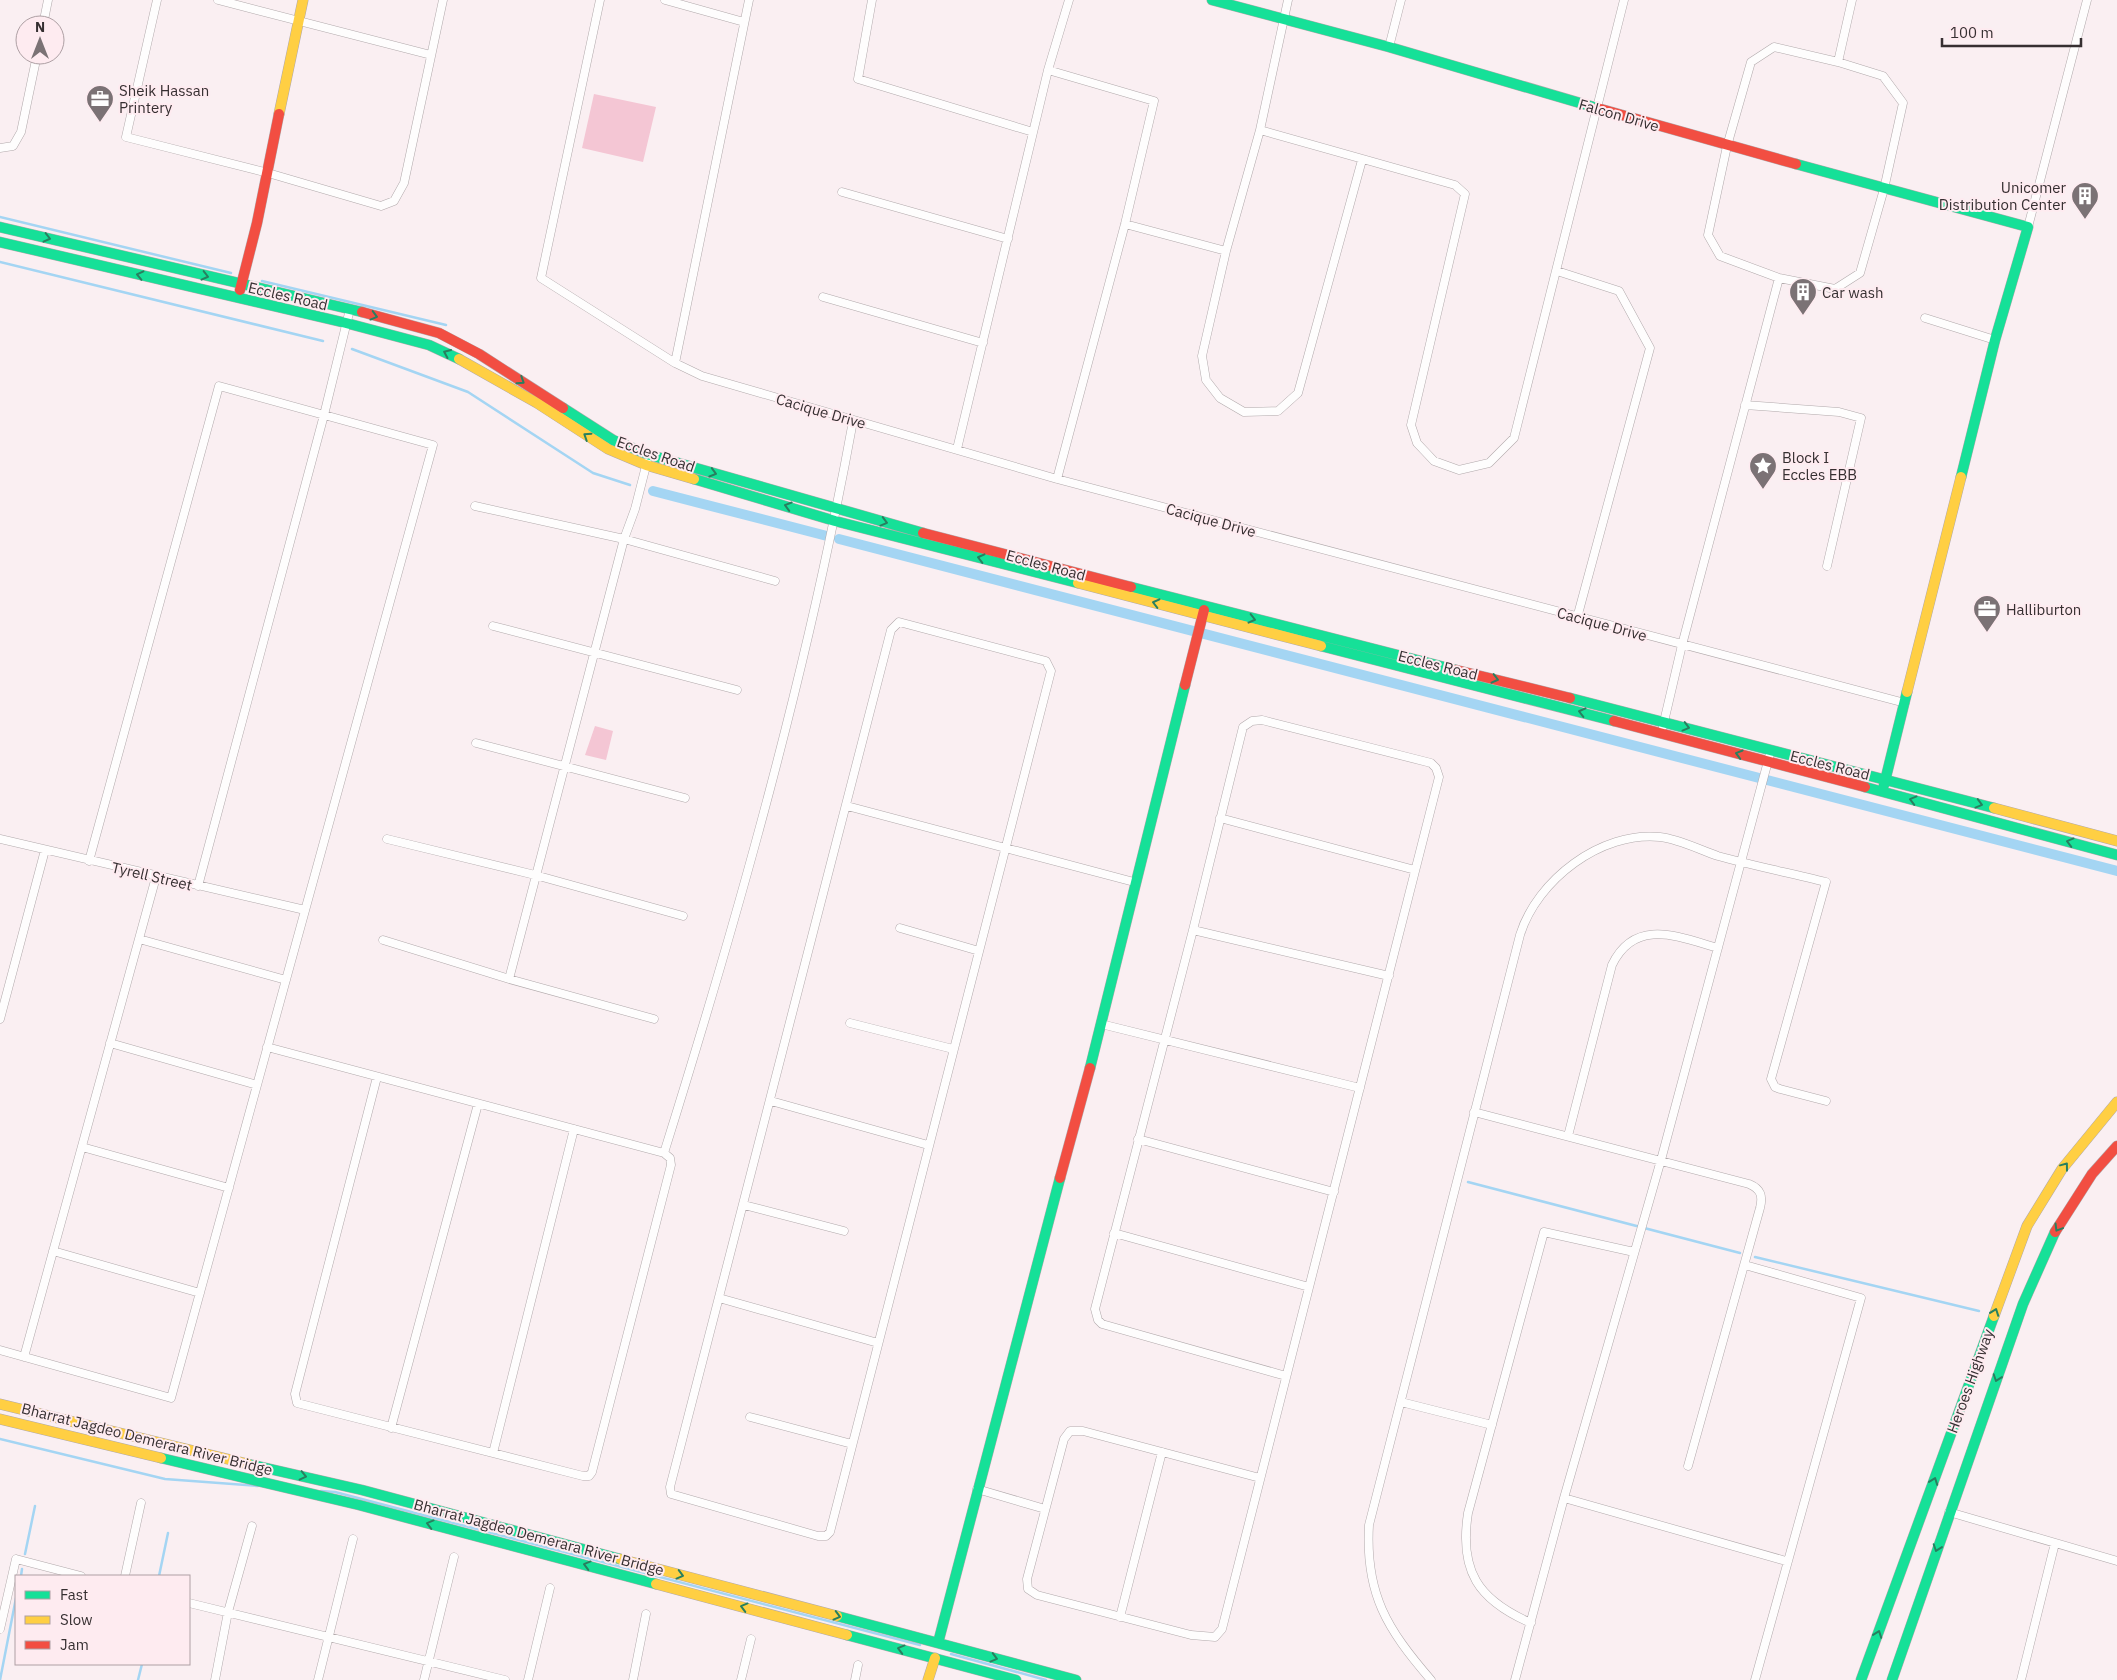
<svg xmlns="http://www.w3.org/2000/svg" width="2117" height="1680" font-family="'IBM Plex Sans',sans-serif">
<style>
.park{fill:#f4c6d4}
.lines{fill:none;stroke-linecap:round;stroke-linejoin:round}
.stream{stroke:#a4d5f3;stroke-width:2.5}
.canal{stroke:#a4d5f3;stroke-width:10}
.street-casing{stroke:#b1a9ab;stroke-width:9}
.fast-casing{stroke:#b1a9ab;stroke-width:11}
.slow-casing{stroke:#b1a9ab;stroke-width:11}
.jam-casing{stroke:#b1a9ab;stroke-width:11}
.street{stroke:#fefdfd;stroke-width:8}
.fast{stroke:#16e098;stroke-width:10}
.slow{stroke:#ffcf43;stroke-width:10}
.jam{stroke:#f24e42;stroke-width:10}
.oneway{stroke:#287f5f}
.labels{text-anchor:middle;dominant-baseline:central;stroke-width:4;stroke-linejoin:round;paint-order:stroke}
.poi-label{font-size:15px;fill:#362f31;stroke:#feebf0;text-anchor:start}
.street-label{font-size:15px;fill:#362f31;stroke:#feebf0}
</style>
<rect width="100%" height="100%" fill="#faeff2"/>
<!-- park -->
<path class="park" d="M594,94L656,107L643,162L582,148Z
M595,726L613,731L606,760L585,755Z"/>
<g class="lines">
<!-- stream -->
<path class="stream" d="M0,217L231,273
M0,262L323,341
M262,281L446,325
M352,349L468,392L593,473L630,485
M1468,1182L1740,1253
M1755,1257L1979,1311
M0,1439L165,1479L258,1486
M321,1491L335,1492L920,1645
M25,1554L35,1506
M21,1576L22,1569
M159,1576L168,1533
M951,1654L1046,1680
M0,1680L16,1598
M138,1680L142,1664"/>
<!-- canal -->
<path class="canal" d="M653,491L827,536
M839,539L2117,871"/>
<defs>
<path id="street" d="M157,0L126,137L268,173L381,206L394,201L404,183L443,0
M218,0L431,55
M600,0L541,278L675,363L702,376L1057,479L1905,703
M665,0L744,22
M872,0L858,79L1033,132
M1288,0L1260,130L1226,251L1202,356L1206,380L1220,398L1244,412L1278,411L1298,393L1362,160
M43,25L48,0
M1389,47L1401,0
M1774,47L1838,62L1883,76L1903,103L1884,189L1860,273L1835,289L1779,278L1720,256L1708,235L1727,146L1751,62Z
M1838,62L1852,0
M1048,70L1154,101L1125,224L1057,479
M1260,130L1455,185L1465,194L1411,425L1417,443L1434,461L1459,470L1489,463L1514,438L1624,0
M0,148L13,146L21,132L37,55
M842,192L1008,239
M1125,224L1226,251
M2028,227L2087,0
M1557,271L1619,291L1650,348L1577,618
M823,297L983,343
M1925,318L1995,340
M675,363L749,0
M1745,405L1839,412L1861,418L1827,566
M957,449L1048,70L1069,0
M475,506L624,539L775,581
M899,622L1046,661L1051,671L830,1532L826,1536H818L671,1494L670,1487L891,630Z
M493,626L737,690
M1663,726L1682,645L1779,278
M476,743L685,798
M847,806L1134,882
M1220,818L1415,870
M0,839L305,910
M387,839L535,875L683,916
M198,886L324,415L350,309
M900,928L979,951
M1193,930L1389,976
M139,939L286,980
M383,940L509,979L654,1019
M509,979L624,539L635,509L647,462
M0,1019L45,850
M850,1023L953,1049
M1101,1024L1360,1088
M110,1043L257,1085
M267,1047L664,1153L670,1158L671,1165L592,1472L589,1476H583L297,1403L295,1394L377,1077
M771,1101L928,1145
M1474,1112L1749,1184C1761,1189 1763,1196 1760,1208L1688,1466
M1568,1136L1612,965C1635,917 1679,937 1718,948
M1138,1139L1334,1192
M82,1147L229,1188
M664,1153C739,913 808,669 853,421
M744,1205L844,1231
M1114,1233L1309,1287
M53,1251L200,1293
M1745,1265L1861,1298L1755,1680
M719,1298L878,1343
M0,1350L171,1398L433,445L219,386L89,861
M24,1357L156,877
M1401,1402L1492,1425
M750,1417L852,1444
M391,1428L478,1104
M493,1453L574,1129
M1260,1478L1083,1431H1070L1064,1439L1027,1579L1028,1589L1037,1595L1191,1635L1215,1637L1222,1629L1439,777L1436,768L1431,763L1262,720L1252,721L1243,727L1193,930L1095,1309L1098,1320L1102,1324L1286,1376
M977,1489L1045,1509
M1564,1498L1786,1561
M1949,1512L2117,1561
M125,1576L141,1503
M189,1603L505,1680
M1120,1617L1162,1452
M1531,1623C1478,1600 1459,1571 1468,1513L1544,1232L1634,1252
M0,1629L16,1559L81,1576
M215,1680L228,1612L252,1526
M318,1680L353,1539
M424,1680L454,1557
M528,1680L550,1588
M633,1680L646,1614
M741,1680L751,1639
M855,1680L858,1665
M1431,1680C1387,1629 1365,1594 1369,1525L1520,935C1537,880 1601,831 1660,837C1679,839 1700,850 1718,856C1754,866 1790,873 1826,882L1771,1079L1775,1087L1780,1089L1826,1101
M1515,1680L1564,1498L1661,1160L1771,750
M2021,1680L2055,1543"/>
<path id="fast" d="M1212,0L1389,47L1597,108
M1796,164L2028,227L1995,340L1961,477
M0,227L362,312
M0,242L346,323L429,345L459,359
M563,408L613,440L650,455L923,533
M694,479L835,521L1078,583
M1131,587L1456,670
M1321,646L1614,721
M1570,698L1994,808
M1884,785L1907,692
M1865,787L2117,855
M1090,1068L1185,685
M161,1458L359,1505L656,1584
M248,1464L362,1490L620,1559
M837,1616L1076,1680
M847,1635L1016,1680
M938,1643L1060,1178
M1861,1680L1994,1316
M1892,1680L2023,1304L2055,1232"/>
<path id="slow" d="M279,114L303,0
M459,359L537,403L608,449L646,465L694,479
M1078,583L1321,646
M1907,692L1961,477
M1994,808L2117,841
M1994,1316L2027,1226L2062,1169L2117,1102
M0,1404L248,1464
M0,1419L161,1458
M620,1559L837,1616
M656,1584L847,1635
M928,1680L935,1658"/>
<path id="jam" d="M1597,108L1796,164
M240,290L257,223L279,114
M362,312L439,333L479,354L563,408
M923,533L1131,587
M1456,670L1570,698
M1185,685L1204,610
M1614,721L1865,787
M1060,1178L1090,1068
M2055,1232L2092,1174L2117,1146"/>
</defs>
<!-- street casing -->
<use href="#street" class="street-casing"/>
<!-- fast casing -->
<use href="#fast" class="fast-casing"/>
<!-- slow casing -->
<use href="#slow" class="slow-casing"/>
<!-- jam casing -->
<use href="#jam" class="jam-casing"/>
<!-- street -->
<use href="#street" class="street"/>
<!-- fast -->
<use href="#fast" class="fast"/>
<!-- slow -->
<use href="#slow" class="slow"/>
<!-- jam -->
<use href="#jam" class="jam"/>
</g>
<!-- one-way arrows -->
<defs><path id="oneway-chevron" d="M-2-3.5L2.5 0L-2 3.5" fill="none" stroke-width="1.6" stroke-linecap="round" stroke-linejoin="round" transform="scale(1.25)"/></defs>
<g class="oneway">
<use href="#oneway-chevron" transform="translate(47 238) rotate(14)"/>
<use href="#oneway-chevron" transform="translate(140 275) rotate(-167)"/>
<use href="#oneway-chevron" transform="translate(205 276) rotate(14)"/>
<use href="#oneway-chevron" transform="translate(374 316) rotate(15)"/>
<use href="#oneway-chevron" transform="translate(447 353) rotate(-156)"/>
<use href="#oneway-chevron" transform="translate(521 381) rotate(33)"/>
<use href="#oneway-chevron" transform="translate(587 436) rotate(-147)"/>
<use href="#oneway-chevron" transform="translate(713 473) rotate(16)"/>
<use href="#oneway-chevron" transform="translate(788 506) rotate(-164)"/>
<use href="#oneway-chevron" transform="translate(884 522) rotate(15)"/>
<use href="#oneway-chevron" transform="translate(981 558) rotate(-166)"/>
<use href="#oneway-chevron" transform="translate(1156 603) rotate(-166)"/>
<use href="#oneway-chevron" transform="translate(1252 619) rotate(14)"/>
<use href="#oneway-chevron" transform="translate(1495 679) rotate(14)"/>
<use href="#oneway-chevron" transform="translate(1582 712) rotate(-166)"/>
<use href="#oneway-chevron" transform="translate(1686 727) rotate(15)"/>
<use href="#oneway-chevron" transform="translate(1739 754) rotate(-164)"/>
<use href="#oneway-chevron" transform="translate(1913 800) rotate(-165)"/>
<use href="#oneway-chevron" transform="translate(1979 804) rotate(15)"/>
<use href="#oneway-chevron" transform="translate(2070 842) rotate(-165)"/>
<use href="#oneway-chevron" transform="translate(2065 1166) rotate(-53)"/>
<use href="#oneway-chevron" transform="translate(2058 1228) rotate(121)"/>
<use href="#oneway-chevron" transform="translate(1995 1312) rotate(-70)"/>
<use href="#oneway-chevron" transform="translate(1997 1378) rotate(109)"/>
<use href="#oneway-chevron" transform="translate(303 1476) rotate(13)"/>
<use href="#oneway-chevron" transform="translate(1934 1481) rotate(-70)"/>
<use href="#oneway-chevron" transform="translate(430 1524) rotate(-165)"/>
<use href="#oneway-chevron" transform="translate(1937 1548) rotate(109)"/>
<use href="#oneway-chevron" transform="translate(587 1565) rotate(-165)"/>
<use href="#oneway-chevron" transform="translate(680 1575) rotate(15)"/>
<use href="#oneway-chevron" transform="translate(744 1607) rotate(-165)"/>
<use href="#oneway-chevron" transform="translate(837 1616) rotate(15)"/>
<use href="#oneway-chevron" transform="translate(1878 1634) rotate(-70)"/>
<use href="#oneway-chevron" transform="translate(901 1649) rotate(-165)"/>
<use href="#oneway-chevron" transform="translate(994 1658) rotate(15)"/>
</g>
<!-- icons -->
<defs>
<symbol id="office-pin" viewBox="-11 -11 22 30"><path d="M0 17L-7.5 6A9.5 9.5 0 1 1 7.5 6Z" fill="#7b7275" stroke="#feebf0"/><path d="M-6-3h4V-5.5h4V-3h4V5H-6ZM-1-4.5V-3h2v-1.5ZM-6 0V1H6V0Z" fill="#fff"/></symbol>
<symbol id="building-pin" viewBox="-11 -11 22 30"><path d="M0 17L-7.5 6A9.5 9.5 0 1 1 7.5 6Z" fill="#7b7275" stroke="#feebf0"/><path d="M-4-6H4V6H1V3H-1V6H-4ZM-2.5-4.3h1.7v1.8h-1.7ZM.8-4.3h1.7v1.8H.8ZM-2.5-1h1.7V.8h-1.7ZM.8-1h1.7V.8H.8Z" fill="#fff"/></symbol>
<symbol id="sight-pin" viewBox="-11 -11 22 30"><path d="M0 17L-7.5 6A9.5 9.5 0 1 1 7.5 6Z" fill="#7b7275" stroke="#feebf0"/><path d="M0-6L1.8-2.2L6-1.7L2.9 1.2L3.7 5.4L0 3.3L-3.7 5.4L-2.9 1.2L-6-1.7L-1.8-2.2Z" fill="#fff"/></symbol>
</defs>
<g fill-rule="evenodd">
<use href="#office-pin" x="84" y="83" width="32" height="43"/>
<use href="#building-pin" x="2069" y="180" width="32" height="43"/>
<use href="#building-pin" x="1787" y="276" width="32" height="43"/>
<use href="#sight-pin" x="1747" y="450" width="32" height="43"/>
<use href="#office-pin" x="1971" y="593" width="32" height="43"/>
</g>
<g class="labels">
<!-- poi labels -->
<g class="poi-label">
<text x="119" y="90">Sheik Hassan<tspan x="119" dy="17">Printery</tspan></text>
<text x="2066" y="187" text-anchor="end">Unicomer<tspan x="2066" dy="17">Distribution Center</tspan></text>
<text x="1822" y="292">Car wash</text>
<text x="1782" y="457">Block I<tspan x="1782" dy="17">Eccles EBB</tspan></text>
<text x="2006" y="609">Halliburton</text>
</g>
<!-- street labels -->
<g class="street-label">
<text transform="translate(1619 115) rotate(16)">Falcon Drive</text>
<text transform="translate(288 296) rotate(13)">Eccles Road</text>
<text transform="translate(821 411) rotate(16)">Cacique Drive</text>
<text transform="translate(656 454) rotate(19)">Eccles Road</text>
<text transform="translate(1211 520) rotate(15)">Cacique Drive</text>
<text transform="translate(1046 565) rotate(15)">Eccles Road</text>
<text transform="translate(1602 624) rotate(15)">Cacique Drive</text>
<text transform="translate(1438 665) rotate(14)">Eccles Road</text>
<text transform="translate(1830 765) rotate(14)">Eccles Road</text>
<text transform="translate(152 876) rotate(13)">Tyrell Street</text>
<text transform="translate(1970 1381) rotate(-70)">Heroes Highway</text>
<text transform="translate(147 1439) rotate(14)">Bharrat Jagdeo Demerara River Bridge</text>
<text transform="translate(539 1537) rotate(15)">Bharrat Jagdeo Demerara River Bridge</text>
</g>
</g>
<!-- legend -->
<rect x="15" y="1575" width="175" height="90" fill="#feebf0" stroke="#aea0a4"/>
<rect x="25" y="1591" width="25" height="8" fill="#16e098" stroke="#aea0a4"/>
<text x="60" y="1600" font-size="15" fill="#362f31">Fast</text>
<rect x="25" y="1616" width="25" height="8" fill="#ffcf43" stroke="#aea0a4"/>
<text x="60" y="1625" font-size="15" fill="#362f31">Slow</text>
<rect x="25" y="1641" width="25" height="8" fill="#f24e42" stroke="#aea0a4"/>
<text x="60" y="1650" font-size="15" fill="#362f31">Jam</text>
<!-- north arrow -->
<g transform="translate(40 40)"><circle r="24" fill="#feebf0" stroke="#aea0a4"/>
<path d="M0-4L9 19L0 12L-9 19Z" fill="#7b7275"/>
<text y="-8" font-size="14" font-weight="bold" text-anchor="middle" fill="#362f31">N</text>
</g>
<!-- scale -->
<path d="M1942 38v8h139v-8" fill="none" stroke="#362f31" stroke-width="2.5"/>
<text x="1950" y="38" font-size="15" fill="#362f31" stroke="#feebf0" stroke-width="4" paint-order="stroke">100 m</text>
</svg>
